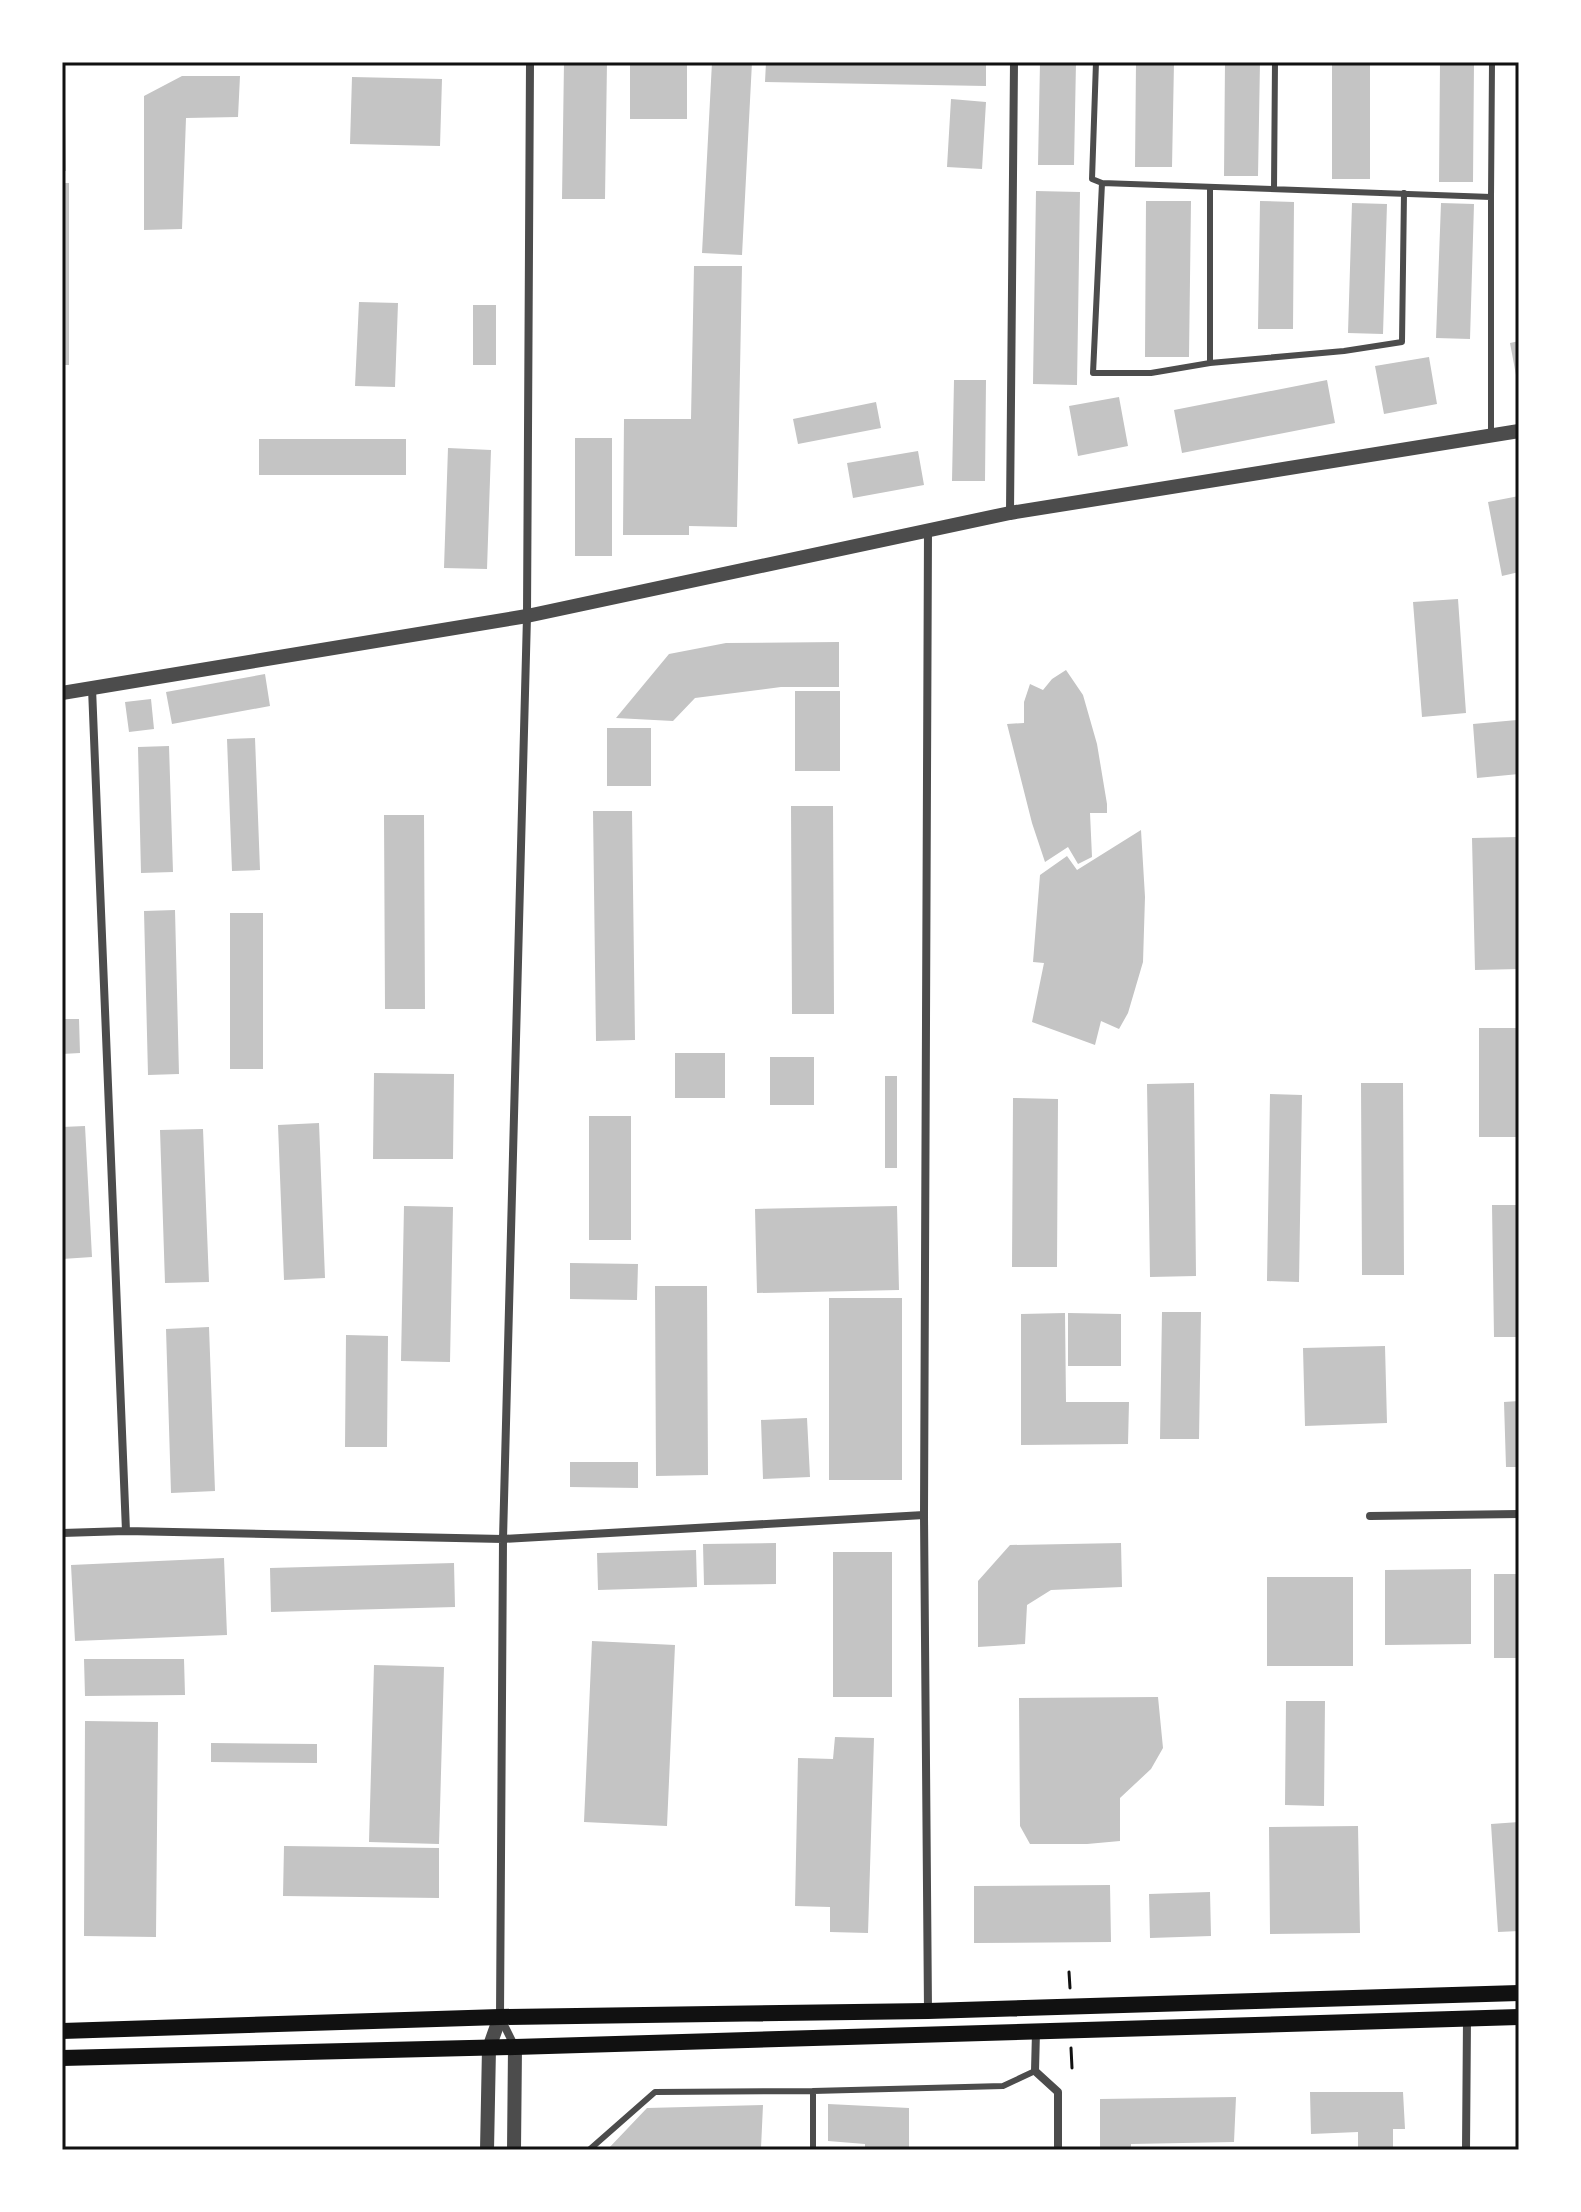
<svg xmlns="http://www.w3.org/2000/svg" width="1581" height="2212" font-family="'Crimson Pro',serif">
<style>
.building{fill:#c4c4c4}
.lines{fill:none;stroke-linecap:round;stroke-linejoin:round}
.path{stroke:#111;stroke-width:3}
.service{stroke:#4c4c4c;stroke-width:6}
.minor{stroke:#4c4c4c;stroke-width:8}
.tertiary{stroke:#4c4c4c;stroke-width:14}
.secondary{stroke:#111;stroke-width:16}
.neatline{fill:none;stroke:#111;stroke-width:3}
</style>
<rect width="100%" height="100%" fill="#fff"/>
<!-- building -->
<path class="building" d="M564,62H607L605,199H562Z
M630,62H687V119H630Z
M712,62H752L742,255L702,253Z
M766,62H986V86L765,82Z
M1040,62H1076L1074,165H1038Z
M1136,62H1174L1172,167H1135Z
M1225,62H1260L1258,176H1224Z
M1332,62H1370V179H1332Z
M1440,62H1474L1473,182H1439Z
M182,76H240L238,117L186,118L182,229L144,230V96Z
M352,77L442,79L440,146L350,144Z
M951,99L986,102L982,169L947,167Z
M62,111H65L66,171H62Z
M62,183H69V365H62Z
M1036,191L1080,192L1077,385L1033,384Z
M1146,201H1191L1189,357H1145Z
M1260,201L1294,202L1293,329H1258Z
M1352,203L1387,204L1383,334L1348,333Z
M1441,203L1474,204L1470,339L1436,338Z
M694,266H742L737,527L689,526V535H623L624,419H691Z
M359,302L398,303L395,387L355,386Z
M473,305H496V365H473Z
M1519,341V374L1516,375L1510,343Z
M1429,357L1437,404L1384,414L1375,366Z
M954,380H986L985,481H952Z
M1327,380L1335,423L1182,453L1174,410Z
M1119,397L1128,446L1078,456L1069,406Z
M876,402L881,428L798,444L793,419Z
M575,438H612V556H575Z
M259,439H406V475H259Z
M448,448L491,450L487,569L444,568Z
M918,451L924,485L853,498L847,463Z
M1519,496V572L1502,576L1488,502Z
M1458,599L1466,713L1422,717L1413,602Z
M839,642V687H781L695,698L673,721L616,718L669,654L726,643Z
M1066,670L1083,695L1097,744L1107,804V813H1090L1092,857L1078,864L1068,847L1045,862L1032,823L1007,724L1024,723V702L1030,684L1043,690L1052,679Z
M265,674L270,706L172,724L166,692Z
M795,691H840V771H795Z
M151,699L154,729L129,732L125,702Z
M1517,720L1519,774L1477,778L1473,724Z
M607,728H651V786H607Z
M255,738L260,870L232,871L227,739Z
M169,746L173,872L141,873L138,747Z
M791,806H833L834,1014H792Z
M593,811H632L635,1040L596,1041Z
M384,815H424L425,1009H385Z
M1141,830L1145,897L1143,962L1128,1013L1119,1029L1101,1021L1095,1045L1032,1022L1044,963L1033,962L1040,875L1067,856L1077,870Z
M1519,837V969L1475,970L1472,838Z
M175,910L179,1074L148,1075L144,911Z
M230,913H263V1069H230Z
M62,1019H79L80,1053L62,1054Z
M1479,1028H1519V1137H1479Z
M675,1053H725V1098H675Z
M770,1057H814V1105H770Z
M374,1073L454,1074L453,1159H373Z
M885,1076H897V1168H885Z
M1194,1083L1196,1276L1150,1277L1147,1084Z
M1361,1083H1403L1404,1275H1362Z
M1270,1094L1302,1095L1299,1282L1267,1281Z
M1013,1098L1058,1099L1057,1267H1012Z
M589,1116H631V1240H589Z
M319,1123L325,1278L284,1280L278,1125Z
M85,1126L92,1257L62,1259V1127Z
M203,1129L209,1282L165,1283L160,1130Z
M1492,1205H1519V1337H1494Z
M404,1206L453,1207L450,1362L401,1361Z
M897,1206L899,1290L757,1293L755,1209Z
M570,1263L638,1264L637,1300L570,1299Z
M655,1286H707L708,1475L656,1476Z
M829,1298H902V1480H829Z
M1162,1312H1201L1199,1439H1160Z
M1065,1313L1066,1402H1129L1128,1444L1021,1445V1314Z
M1068,1313L1121,1314V1366H1068Z
M209,1327L215,1491L171,1493L166,1329Z
M346,1335L388,1336L387,1447H345Z
M1385,1346L1387,1423L1305,1426L1303,1348Z
M1519,1401V1467H1506L1504,1402Z
M807,1418L810,1477L763,1479L761,1420Z
M570,1462H638V1488L570,1487Z
M776,1543V1584L704,1585L703,1544Z
M1121,1543L1122,1587L1051,1590L1027,1605L1025,1644L978,1647V1581L1010,1545Z
M696,1550L697,1587L598,1590L597,1553Z
M833,1552H892V1697H833Z
M224,1558L227,1635L75,1641L71,1565Z
M454,1563L455,1607L271,1612L270,1568Z
M1471,1569V1644L1385,1645V1570Z
M1494,1574H1519V1658H1494Z
M1267,1577H1353V1666H1267Z
M592,1641L675,1645L667,1826L584,1822Z
M84,1659H184L185,1695L85,1696Z
M374,1665L444,1667L439,1844L369,1842Z
M1158,1697L1163,1748L1151,1769L1120,1798V1841L1087,1844H1030L1020,1826L1019,1698Z
M1286,1701H1325L1324,1806L1285,1805Z
M85,1721L158,1722L156,1937L84,1936Z
M835,1737L874,1738L868,1933L830,1932V1907L795,1906L798,1758L833,1759Z
M211,1743L317,1744V1763L211,1762Z
M1519,1822V1931L1498,1932L1491,1824Z
M1358,1826L1360,1933L1270,1934L1269,1827Z
M284,1846L439,1848V1898L283,1896Z
M1110,1885L1111,1942L974,1943V1886Z
M1210,1892L1211,1936L1150,1938L1149,1894Z
M1310,2092H1403L1405,2129H1393V2150H1358V2132L1311,2134Z
M1236,2097L1234,2142L1131,2144V2150H1100V2099Z
M828,2104L909,2108V2150H865V2144L828,2141Z
M763,2105L761,2148L607,2150L647,2108Z"/>
<g class="lines">
<!-- path -->
<path class="path" d="M1069,1972L1070,1988
M1071,2048L1072,2068"/>
<!-- service -->
<path class="service" d="M1096,62L1092,179L1102,183L1491,197L1492,62
M1102,183L1093,373H1151L1210,363L1344,351L1402,342L1404,193
M1274,189L1275,62
M1491,197V433
M1210,363V187
M813,2091L1003,2086L1035,2071
M589,2150L655,2092L813,2091V2150"/>
<!-- minor -->
<path class="minor" d="M1010,513L1014,62
M92,688L126,1531
M1370,1516L1519,1514
M62,1533L126,1531L503,1539L924,1515
M928,2011L924,1515L928,530
M1036,2032L1035,2071L1058,2092V2150
M515,2047L500,2017L503,1539L527,616L530,62
M1466,2150L1467,2019"/>
<!-- tertiary -->
<path class="tertiary" d="M62,693L527,616L1010,513L1519,431
M487,2150L489,2048L500,2017
M514,2150L515,2047"/>
<!-- secondary -->
<path class="secondary" d="M62,2031L500,2017L928,2011L1519,1993
M62,2058L515,2047L1519,2017"/>
</g>
<!-- border -->
<rect width="1581" height="2212" fill="none" stroke="#ffffff" stroke-width="128"/>
<rect x="64" y="64" width="1453" height="2084" class="neatline"/>
</svg>
